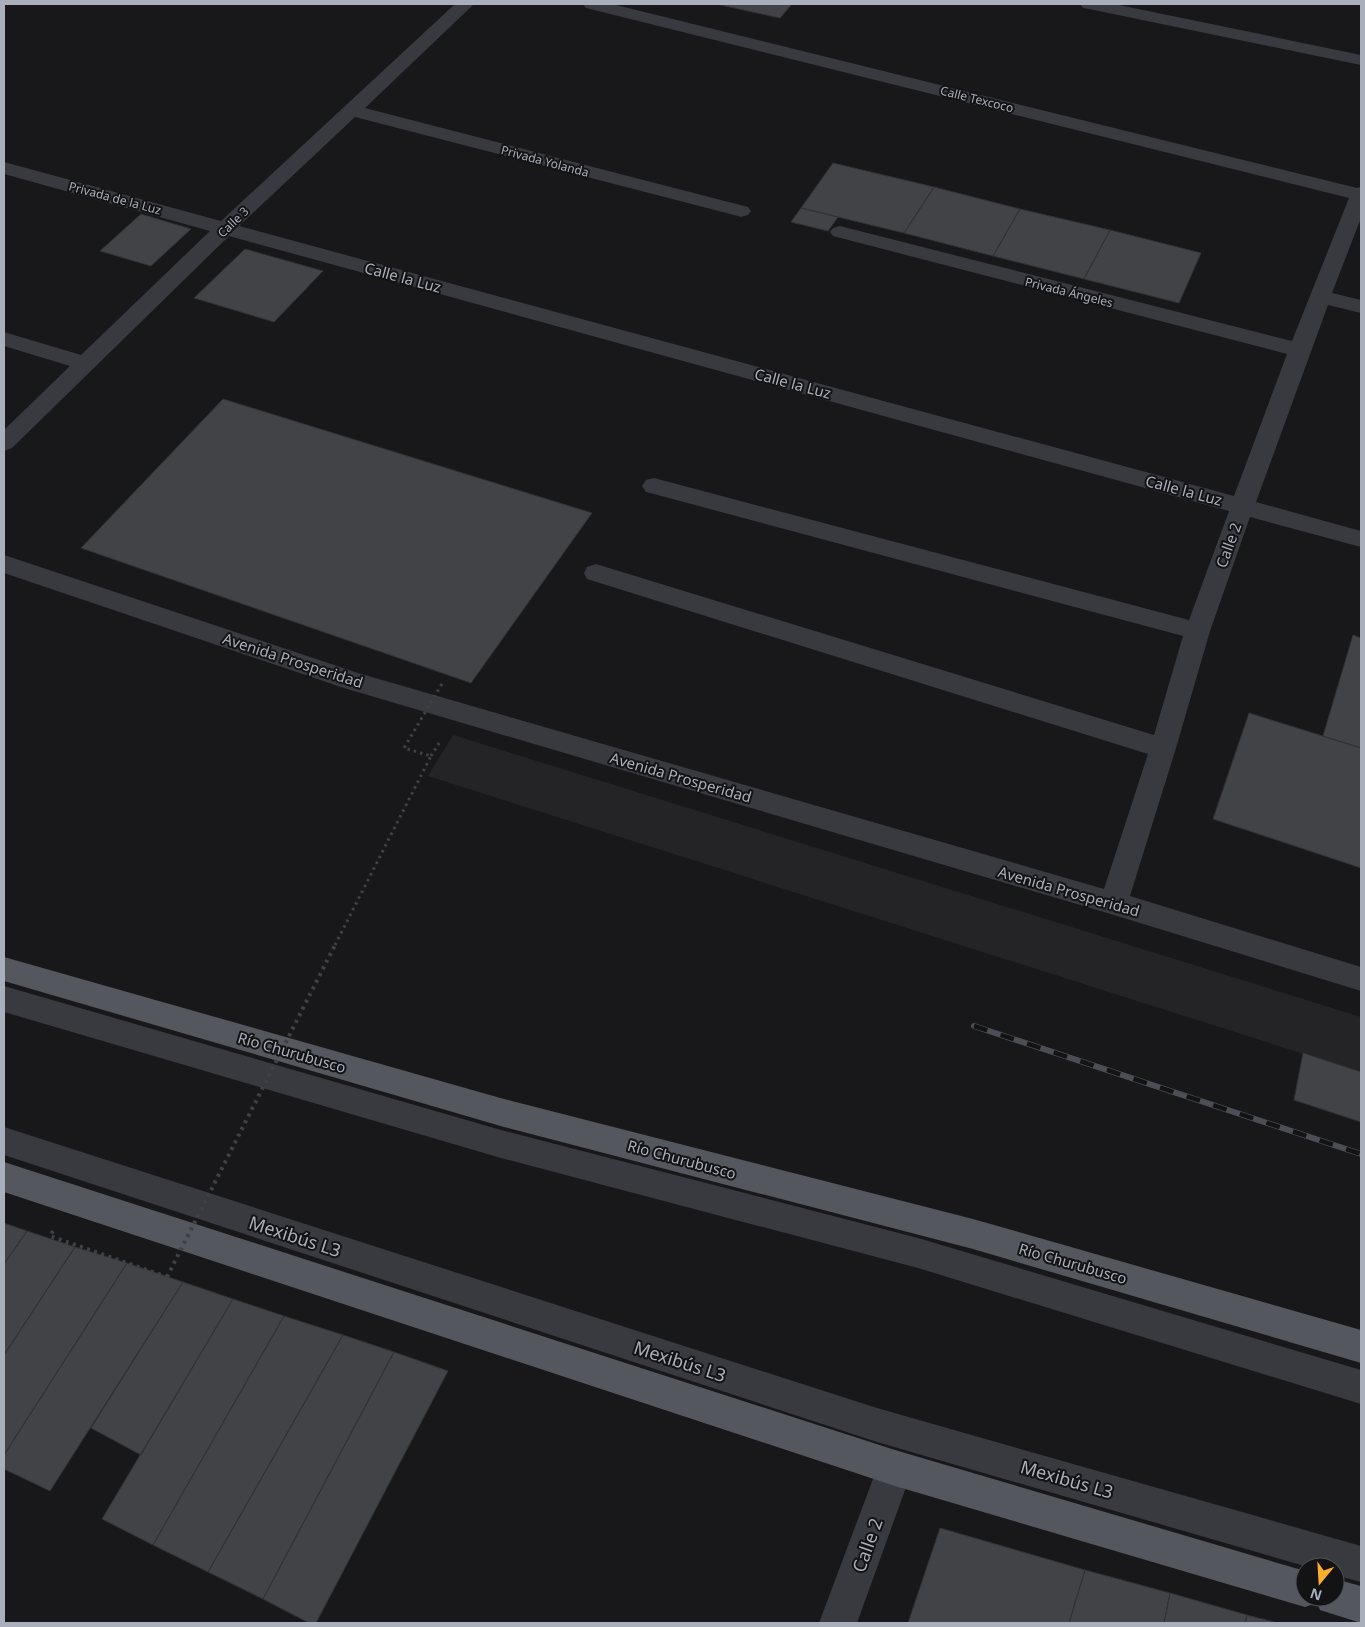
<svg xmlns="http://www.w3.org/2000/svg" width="1365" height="1627" font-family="'Noto Sans',sans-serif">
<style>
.built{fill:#242427}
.building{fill:#424347;stroke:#313236}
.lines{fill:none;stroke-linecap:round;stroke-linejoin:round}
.path-far1{stroke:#3e4146;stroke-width:3;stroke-dasharray:2.5 4;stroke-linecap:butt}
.path{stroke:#3e4146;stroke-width:4;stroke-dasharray:3 4.5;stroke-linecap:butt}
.minor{fill:#383a3f;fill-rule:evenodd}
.major{fill:#54575e;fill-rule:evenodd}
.rail-casing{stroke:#4b4e54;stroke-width:6}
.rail{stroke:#131315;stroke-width:4.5;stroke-dasharray:14;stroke-linecap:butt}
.path-bridge-far1{stroke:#3e4146;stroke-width:3;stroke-dasharray:2.5 4;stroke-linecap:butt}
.path-bridge{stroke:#3e4146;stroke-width:4;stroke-dasharray:3 4.5;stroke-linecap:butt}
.labels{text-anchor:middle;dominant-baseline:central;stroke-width:4;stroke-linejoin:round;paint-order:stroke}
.far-street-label{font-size:12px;fill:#a9afbb;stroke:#131315}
.street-label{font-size:15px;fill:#a9afbb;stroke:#131315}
.near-street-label{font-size:18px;fill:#a9afbb;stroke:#131315}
</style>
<rect width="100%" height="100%" fill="#18181a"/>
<!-- built -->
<path class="built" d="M453,735L1361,1017V1072L428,776Z"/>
<!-- building -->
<path class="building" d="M716,4H792L780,18Z
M833,163L934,187L904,233L801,208Z
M934,187L1020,209L993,256L904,233Z
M801,208L838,217L828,231L791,222Z
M1020,209L1110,230L1084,279L993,256Z
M141,214L191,229L151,266L100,251Z
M1110,230L1201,253L1179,303L1084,279Z
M245,249L323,271L274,322L194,298Z
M223,399L592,513L471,683L81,548Z
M1353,635L1361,638V748L1323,736Z
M1249,713L1361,748V868L1213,819Z
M1303,1053L1361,1072V1122L1294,1100Z
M4,1223L27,1231L4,1264Z
M27,1231L75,1247L4,1355V1264Z
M75,1247L127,1263L4,1455V1355Z
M127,1263L183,1282L50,1491L4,1469V1455Z
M183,1282L233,1299L141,1455L91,1428Z
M233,1299L284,1316L153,1545L102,1519Z
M284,1316L343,1335L208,1572L153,1545Z
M343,1335L394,1352L263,1599L208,1572Z
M394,1352L448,1371L316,1623H309L263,1599Z
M940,1528L1085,1570L1069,1623H908Z
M1085,1570L1170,1593L1164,1623H1069Z
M1170,1593L1247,1615L1245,1623H1164Z
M1247,1615L1278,1623H1245Z"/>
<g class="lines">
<!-- path-far1 -->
<path class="path-far1" d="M431,756L441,740"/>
<!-- path -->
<path class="path" d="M53,1231L50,1236L167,1277"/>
<!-- minor -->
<path class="minor" d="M455,4H474L365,108L748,207L751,211L748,215L741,217L734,215L355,117L239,226L1234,496L1287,354L833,236L830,232L833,228L840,226L1292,341L1349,198L586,8L583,4H612L1357,188L1361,187V218L1332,293L1361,300V313L1328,305L1256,502L1361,531V547L1250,517L1210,631L1176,748L1130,896L1361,967V991L1114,915L344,688L4,573V555L358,673L1104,889L1148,754L587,579L584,573L587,567L596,564L1154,735L1183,636L654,494L646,492L642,486L646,480L654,478L1189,620L1229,511L229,236L12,448L4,451V430L70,366L4,346V332L81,355L210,231L4,174V162L221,221Z
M1080,4H1114L1361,55V65L1089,9L1083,8Z
M4,986L501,1130L918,1238L1361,1370V1404L918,1268L501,1158L4,1012Z
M4,1127L877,1408L1361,1546V1582L1335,1575V1567H1308L877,1442L4,1155Z
M895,1450L908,1455L913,1468L857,1623H819L882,1455Z"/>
<!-- major -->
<path class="major" d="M4,957L504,1099L973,1219L1361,1330V1363L973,1249L504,1127L4,981Z
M4,1162L895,1450L1305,1571V1597H1335V1579L1361,1586V1623L1320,1610L1317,1603L1305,1607L895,1486L4,1192Z"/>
<defs>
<path id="rail" d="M974,1026L1361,1154"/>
</defs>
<!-- rail casing -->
<use href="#rail" class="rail-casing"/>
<!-- rail -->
<use href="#rail" class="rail"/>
<!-- path-bridge-far1 -->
<path class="path-bridge-far1" d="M335,945L431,756L404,748L443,682"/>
<!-- path-bridge -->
<path class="path-bridge" d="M167,1277L336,943"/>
</g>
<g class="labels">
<!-- far-street labels -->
<g class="far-street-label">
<text transform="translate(977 99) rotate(14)">Calle Texcoco</text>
<text transform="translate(545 161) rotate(15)">Privada Yolanda</text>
<text transform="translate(115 198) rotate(15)">Privada de la Luz</text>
<text transform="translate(233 222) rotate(-44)">Calle 3</text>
<text transform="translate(1069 292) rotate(14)">Privada Ángeles</text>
</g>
<!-- street labels -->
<g class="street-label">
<text transform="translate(403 277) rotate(15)">Calle la Luz</text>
<text transform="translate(793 383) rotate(15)">Calle la Luz</text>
<text transform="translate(1184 490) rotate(15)">Calle la Luz</text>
<text transform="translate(1228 545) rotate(-70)">Calle 2</text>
<text transform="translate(293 660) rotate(18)">Avenida Prosperidad</text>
<text transform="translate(681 777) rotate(16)">Avenida Prosperidad</text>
<text transform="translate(1069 891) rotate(16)">Avenida Prosperidad</text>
<text transform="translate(292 1052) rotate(16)">Río Churubusco</text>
<text transform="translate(682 1159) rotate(15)">Río Churubusco</text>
<text transform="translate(1073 1263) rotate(16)">Río Churubusco</text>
</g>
<!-- near-street labels -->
<g class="near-street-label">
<text transform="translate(295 1236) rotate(18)">Mexibús L3</text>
<text transform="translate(680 1361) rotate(18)">Mexibús L3</text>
<text transform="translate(1067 1479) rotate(16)">Mexibús L3</text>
<text transform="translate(867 1545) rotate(-70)">Calle 2</text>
</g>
</g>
<!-- border -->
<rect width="1365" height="1627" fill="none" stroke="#a9afbb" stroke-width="10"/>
<!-- north arrow -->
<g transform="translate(1320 1582) rotate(198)"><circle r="24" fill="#131315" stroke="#4f5157"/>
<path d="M0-4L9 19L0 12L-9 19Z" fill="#fdae2c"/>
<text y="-8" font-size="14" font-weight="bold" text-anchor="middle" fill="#a9afbb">N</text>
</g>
</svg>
